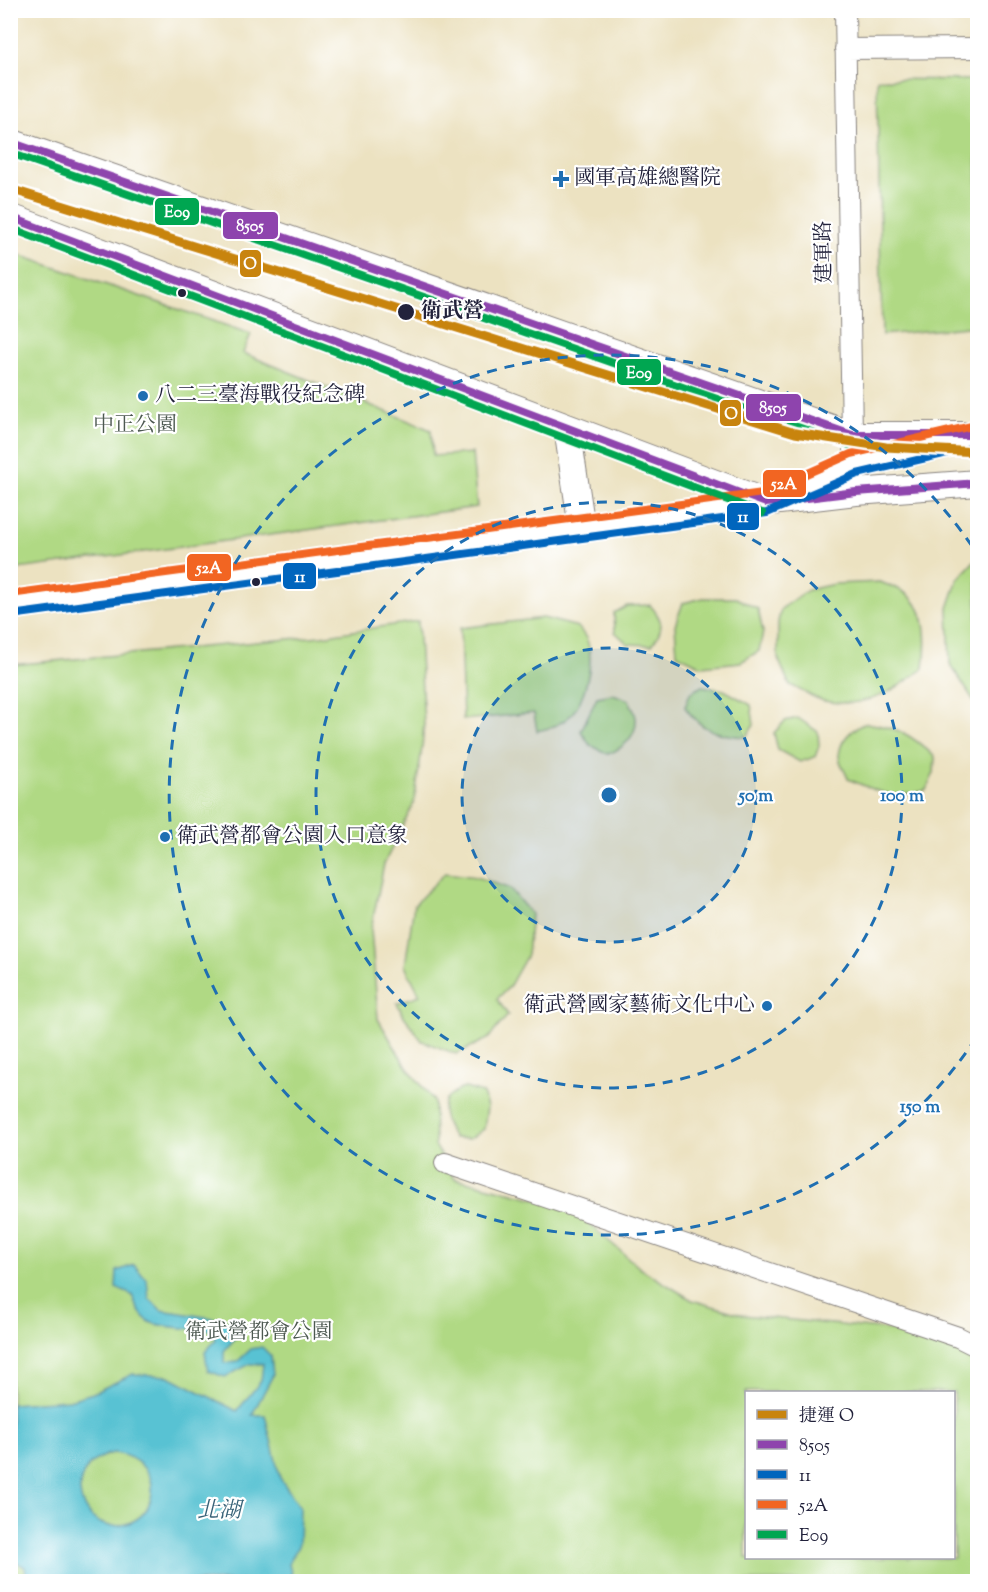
<svg xmlns="http://www.w3.org/2000/svg" width="988" height="1592" font-family="'Sorts Mill Goudy','Noto Serif TC',serif">
<style>
.green{fill:#b0d984;stroke:#697e60;stroke-width:1.5;fill-rule:evenodd}
.water{fill:#58c2d3;stroke:#3d7287;stroke-width:1.5;fill-rule:evenodd}
.lines{fill:none;stroke-linecap:round;stroke-linejoin:round}
.minor-casing{stroke:#87827e;stroke-width:22}
.tertiary-casing{stroke:#87827e;stroke-width:28}
.minor{stroke:#fff;stroke-width:20}
.tertiary{stroke:#fff;stroke-width:26}
.bus-1-casing{stroke:#fff;stroke-width:12}
.bus-2-casing{stroke:#fff;stroke-width:12}
.bus-3-casing{stroke:#fff;stroke-width:12}
.bus-4-casing{stroke:#fff;stroke-width:12}
.bus-1{stroke:#8e44ad;stroke-width:8}
.bus-2{stroke:#0065bd;stroke-width:8}
.bus-3{stroke:#f26522;stroke-width:8}
.bus-4{stroke:#00a651;stroke-width:8}
.metro-1-casing{stroke:#fff;stroke-width:14}
.metro-1{stroke:#c8840f;stroke-width:9}
.ring{fill:none;stroke:#1f6fb2;stroke-width:3;stroke-dasharray:10 8}
.poi-dot{fill:#1f6fb2;stroke:#fff;stroke-width:2}
.bus-dot{fill:#22223b;stroke:#fff;stroke-width:2}
.labels{text-anchor:middle;dominant-baseline:central;stroke-width:4.5;stroke-linejoin:round;paint-order:stroke}
.poi-label{font-size:21px;fill:#22223b;stroke:#fff;text-anchor:start}
.street-label{font-size:21px;fill:#22223b;stroke:#fff}
.stop-label{font-size:21px;font-weight:bold;fill:#22223b;stroke:#fff;text-anchor:start}
.park-label{font-size:21px;fill:#4d5951;stroke:#fff}
.water-label{font-size:22px;font-style:italic;fill:#386278;stroke:#fff}
.centre{fill:#1f6fb2;stroke:#fff;stroke-width:3}
.ring-label{font-size:18px;text-anchor:middle;font-weight:bold;fill:#1f6fb2;stroke:#fff;stroke-width:4.5;stroke-linejoin:round;paint-order:stroke}
.line-badge{stroke:#fff;stroke-width:2}
.badge-label{font-size:16px;text-anchor:middle;font-weight:bold;fill:#fff}
</style>
<rect width="100%" height="100%" fill="#fff"/>
<filter id="ink" filterUnits="userSpaceOnUse"><feTurbulence type="fractalNoise" baseFrequency=".0167" numOctaves="2"/><feDisplacementMap in="SourceGraphic" scale="12" xChannelSelector="R" yChannelSelector="G"/><feConvolveMatrix kernelMatrix="1 2 1 2 8 2 1 2 1" color-interpolation-filters="sRGB"/></filter>
<filter id="wash" filterUnits="userSpaceOnUse"><feTurbulence type="fractalNoise" baseFrequency=".008" numOctaves="4" result="noise"/><feDisplacementMap in="SourceGraphic" scale="24" xChannelSelector="R" yChannelSelector="G"/><feGaussianBlur stdDeviation="1.35" result="paint"/><feColorMatrix in="noise" values="0 0 0 0 0 0 0 0 0 0 0 0 0 0 0 0 0 1.4 0 .05"/><feComposite in="paint" operator="in"/></filter>
<g filter="url(#wash)">
<rect width="100%" height="100%" fill="#ece2c1"/>
<!-- green -->
<path class="green" d="M877,79L977,80V326L882,335Z
M10,252L251,334L243,353L431,430L433,456L472,453L477,507L11,570Z
M976,559H977V703L974,701L950,664L948,608L958,579Z
M880,582C887,585 895,587 902,591C929,606 927,642 924,668C892,693 865,709 824,701C812,698 800,690 789,684L778,658V622L781,609L808,590L834,584Z
M703,598H736L758,609L763,632L759,651L741,662L702,666L677,654L675,625L683,603Z
M650,605C664,621 664,628 652,645L628,644L615,632L614,613L627,606Z
M543,618L578,627C582,632 587,638 588,643C594,664 585,699 571,715C562,724 548,729 537,731L534,713L463,720L460,628Z
M418,621L424,724L422,748L414,803L384,864L371,929L378,1019L406,1066L434,1101L435,1145L454,1178L552,1203L586,1221L641,1269L692,1300L743,1315L958,1337L977,1351V1581L11,1582V665L321,636ZM746,1392H954V1558H746Z
M702,686L724,690L751,705L754,725L746,737C718,735 701,731 685,707L690,693Z
M613,694L629,700C631,705 635,712 636,718C637,736 624,748 608,754L590,745L581,731L597,697Z
M798,718L818,732L819,746L815,757L800,762L778,750L774,733L785,721Z
M866,723C899,728 911,734 935,757L934,773L926,790C891,801 880,792 848,779C846,772 839,763 839,756C840,738 852,729 866,723Z
M445,873L477,877L510,889L531,914L527,955L509,987L497,999L508,1015L488,1039L456,1054L422,1041L404,1016L397,1003L420,995L405,966L414,905Z
M465,1088L483,1093L487,1107L484,1129L469,1139L454,1138C439,1116 437,1096 465,1088Z"/>
<!-- water -->
<path class="water" d="M134,1265L147,1280L149,1298L161,1310L225,1320L236,1326L237,1336L224,1351V1363L238,1361L251,1349L262,1347L271,1356L273,1375L252,1415H265L280,1478L300,1507L299,1544L289,1564L293,1581H27L25,1567L11,1559V1404L69,1400L93,1393L133,1374L169,1376L237,1411L261,1381L263,1364H250L225,1377L208,1371L205,1352L216,1340L212,1330C199,1329 161,1328 150,1322C140,1316 136,1306 132,1295L116,1288L117,1271ZM114,1453C138,1456 159,1475 150,1501C147,1512 139,1519 129,1523C81,1542 55,1465 114,1453Z"/>
</g>
<g filter="url(#ink)">
<g class="lines">
<defs>
<path id="minor" d="M845,10L852,435L856,492
M845,49L978,48
M445,1163L958,1337L978,1347"/>
<path id="tertiary" d="M10,142L852,435H978
M10,217L763,501
M567,428L582,528
M791,492L854,464L932,445
M10,605L737,506L856,492L978,483"/>
</defs>
<!-- minor casing -->
<use href="#minor" class="minor-casing"/>
<!-- tertiary casing -->
<use href="#tertiary" class="tertiary-casing"/>
<!-- minor -->
<use href="#minor" class="minor"/>
<!-- tertiary -->
<use href="#tertiary" class="tertiary"/>
<defs>
<path id="bus-1" d="M10,142L852,435H978
M10,217L766,503L856,492L978,483"/>
<path id="bus-2" d="M11,615L767,513L857,474L978,446"/>
<path id="bus-3" d="M10,594L763,493L851,454L976,425"/>
<path id="bus-4" d="M10,153L849,445
M10,228L762,513"/>
</defs>
<!-- bus-1 casing -->
<use href="#bus-1" class="bus-1-casing"/>
<!-- bus-2 casing -->
<use href="#bus-2" class="bus-2-casing"/>
<!-- bus-3 casing -->
<use href="#bus-3" class="bus-3-casing"/>
<!-- bus-4 casing -->
<use href="#bus-4" class="bus-4-casing"/>
<!-- bus-1 -->
<use href="#bus-1" class="bus-1"/>
<!-- bus-2 -->
<use href="#bus-2" class="bus-2"/>
<!-- bus-3 -->
<use href="#bus-3" class="bus-3"/>
<!-- bus-4 -->
<use href="#bus-4" class="bus-4"/>
<defs>
<path id="metro-1" d="M10,189L795,433L886,447L978,452"/>
</defs>
<!-- metro-1 casing -->
<use href="#metro-1" class="metro-1-casing"/>
<!-- metro-1 -->
<use href="#metro-1" class="metro-1"/>
</g>
</g>
<!-- distance rings -->
<circle cx="609" cy="795" r="147" fill="#1f6fb2" fill-opacity=".12"/>
<g class="ring">
<circle cx="609" cy="795" r="147"/>
<circle cx="609" cy="795" r="293"/>
<path d="M976 1038A440 440 0 1 1 976 552"/>
</g>
<!-- markers -->
<g class="poi-dot">
<path d="M558 170h6v6h6v6h-6v6h-6v-6h-6v-6h6z"/>
<circle cx="143" cy="396" r="6"/>
<circle cx="165" cy="837" r="6"/>
<circle cx="767" cy="1006" r="6"/>
</g>
<g class="bus-dot">
<circle cx="182" cy="293" r="5"/>
<circle cx="406" cy="312" r="9"/>
<circle cx="256" cy="582" r="5"/>
</g>
<g class="labels">
<!-- poi labels -->
<g class="poi-label">
<text x="574" y="179">國軍高雄總醫院</text>
<text x="155" y="396">八二三臺海戰役紀念碑</text>
<text x="177" y="837">衛武營都會公園入口意象</text>
<text x="755" y="1006" text-anchor="end">衛武營國家藝術文化中心</text>
</g>
<!-- street labels -->
<g class="street-label">
<text transform="translate(825 252) rotate(-91)">建軍路</text>
</g>
<!-- stop labels -->
<g class="stop-label">
<text x="421" y="312">衛武營</text>
</g>
<!-- park labels -->
<g class="park-label">
<text x="135" y="426">中正公園</text>
<text x="259" y="1333">衛武營都會公園</text>
</g>
<!-- water labels -->
<g class="water-label">
<text x="219" y="1512">北湖</text>
</g>
</g>
<circle cx="609" cy="795" r="9" class="centre"/>
<g class="ring-label">
<text x="756" y="801">50 m</text>
<text x="902" y="801">100 m</text>
<text x="920" y="1112">150 m</text>
</g>
<g class="line-badge">
<rect x="154" y="197" width="46" height="29" rx="6" fill="#00a651"/>
<rect x="222" y="211" width="57" height="29" rx="6" fill="#8e44ad"/>
<rect x="239" y="249" width="23" height="29" rx="6" fill="#c8840f"/>
<rect x="616" y="358" width="46" height="28" rx="6" fill="#00a651"/>
<rect x="745" y="393" width="57" height="29" rx="6" fill="#8e44ad"/>
<rect x="719" y="399" width="23" height="28" rx="6" fill="#c8840f"/>
<rect x="762" y="469" width="45" height="29" rx="6" fill="#f26522"/>
<rect x="726" y="502" width="34" height="29" rx="6" fill="#0065bd"/>
<rect x="186" y="553" width="46" height="29" rx="6" fill="#f26522"/>
<rect x="282" y="562" width="35" height="28" rx="6" fill="#0065bd"/>
</g>
<g class="badge-label">
<text x="177" y="217">E09</text>
<text x="250" y="231">8505</text>
<text x="250" y="269">O</text>
<text x="639" y="378">E09</text>
<text x="773" y="413">8505</text>
<text x="731" y="419">O</text>
<text x="784" y="489">52A</text>
<text x="743" y="522">11</text>
<text x="209" y="573">52A</text>
<text x="300" y="582">11</text>
</g>
<!-- margin -->
<rect width="988" height="1592" fill="none" stroke="#fff" stroke-width="36"/>
<!-- legend -->
<rect x="745" y="1391" width="210" height="168" fill="#ffffff" stroke="#a7a7b1" stroke-width="1.5"/>
<rect x="757" y="1410" width="30" height="9" fill="#c8840f" stroke="#a7a7b1" stroke-width="1.5"/>
<text x="799" y="1421" font-size="18" fill="#22223b">捷運 O</text>
<rect x="757" y="1440" width="30" height="9" fill="#8e44ad" stroke="#a7a7b1" stroke-width="1.5"/>
<text x="799" y="1451" font-size="18" fill="#22223b">8505</text>
<rect x="757" y="1470" width="30" height="9" fill="#0065bd" stroke="#a7a7b1" stroke-width="1.5"/>
<text x="799" y="1481" font-size="18" fill="#22223b">11</text>
<rect x="757" y="1500" width="30" height="9" fill="#f26522" stroke="#a7a7b1" stroke-width="1.5"/>
<text x="799" y="1511" font-size="18" fill="#22223b">52A</text>
<rect x="757" y="1530" width="30" height="9" fill="#00a651" stroke="#a7a7b1" stroke-width="1.5"/>
<text x="799" y="1541" font-size="18" fill="#22223b">E09</text>
</svg>
